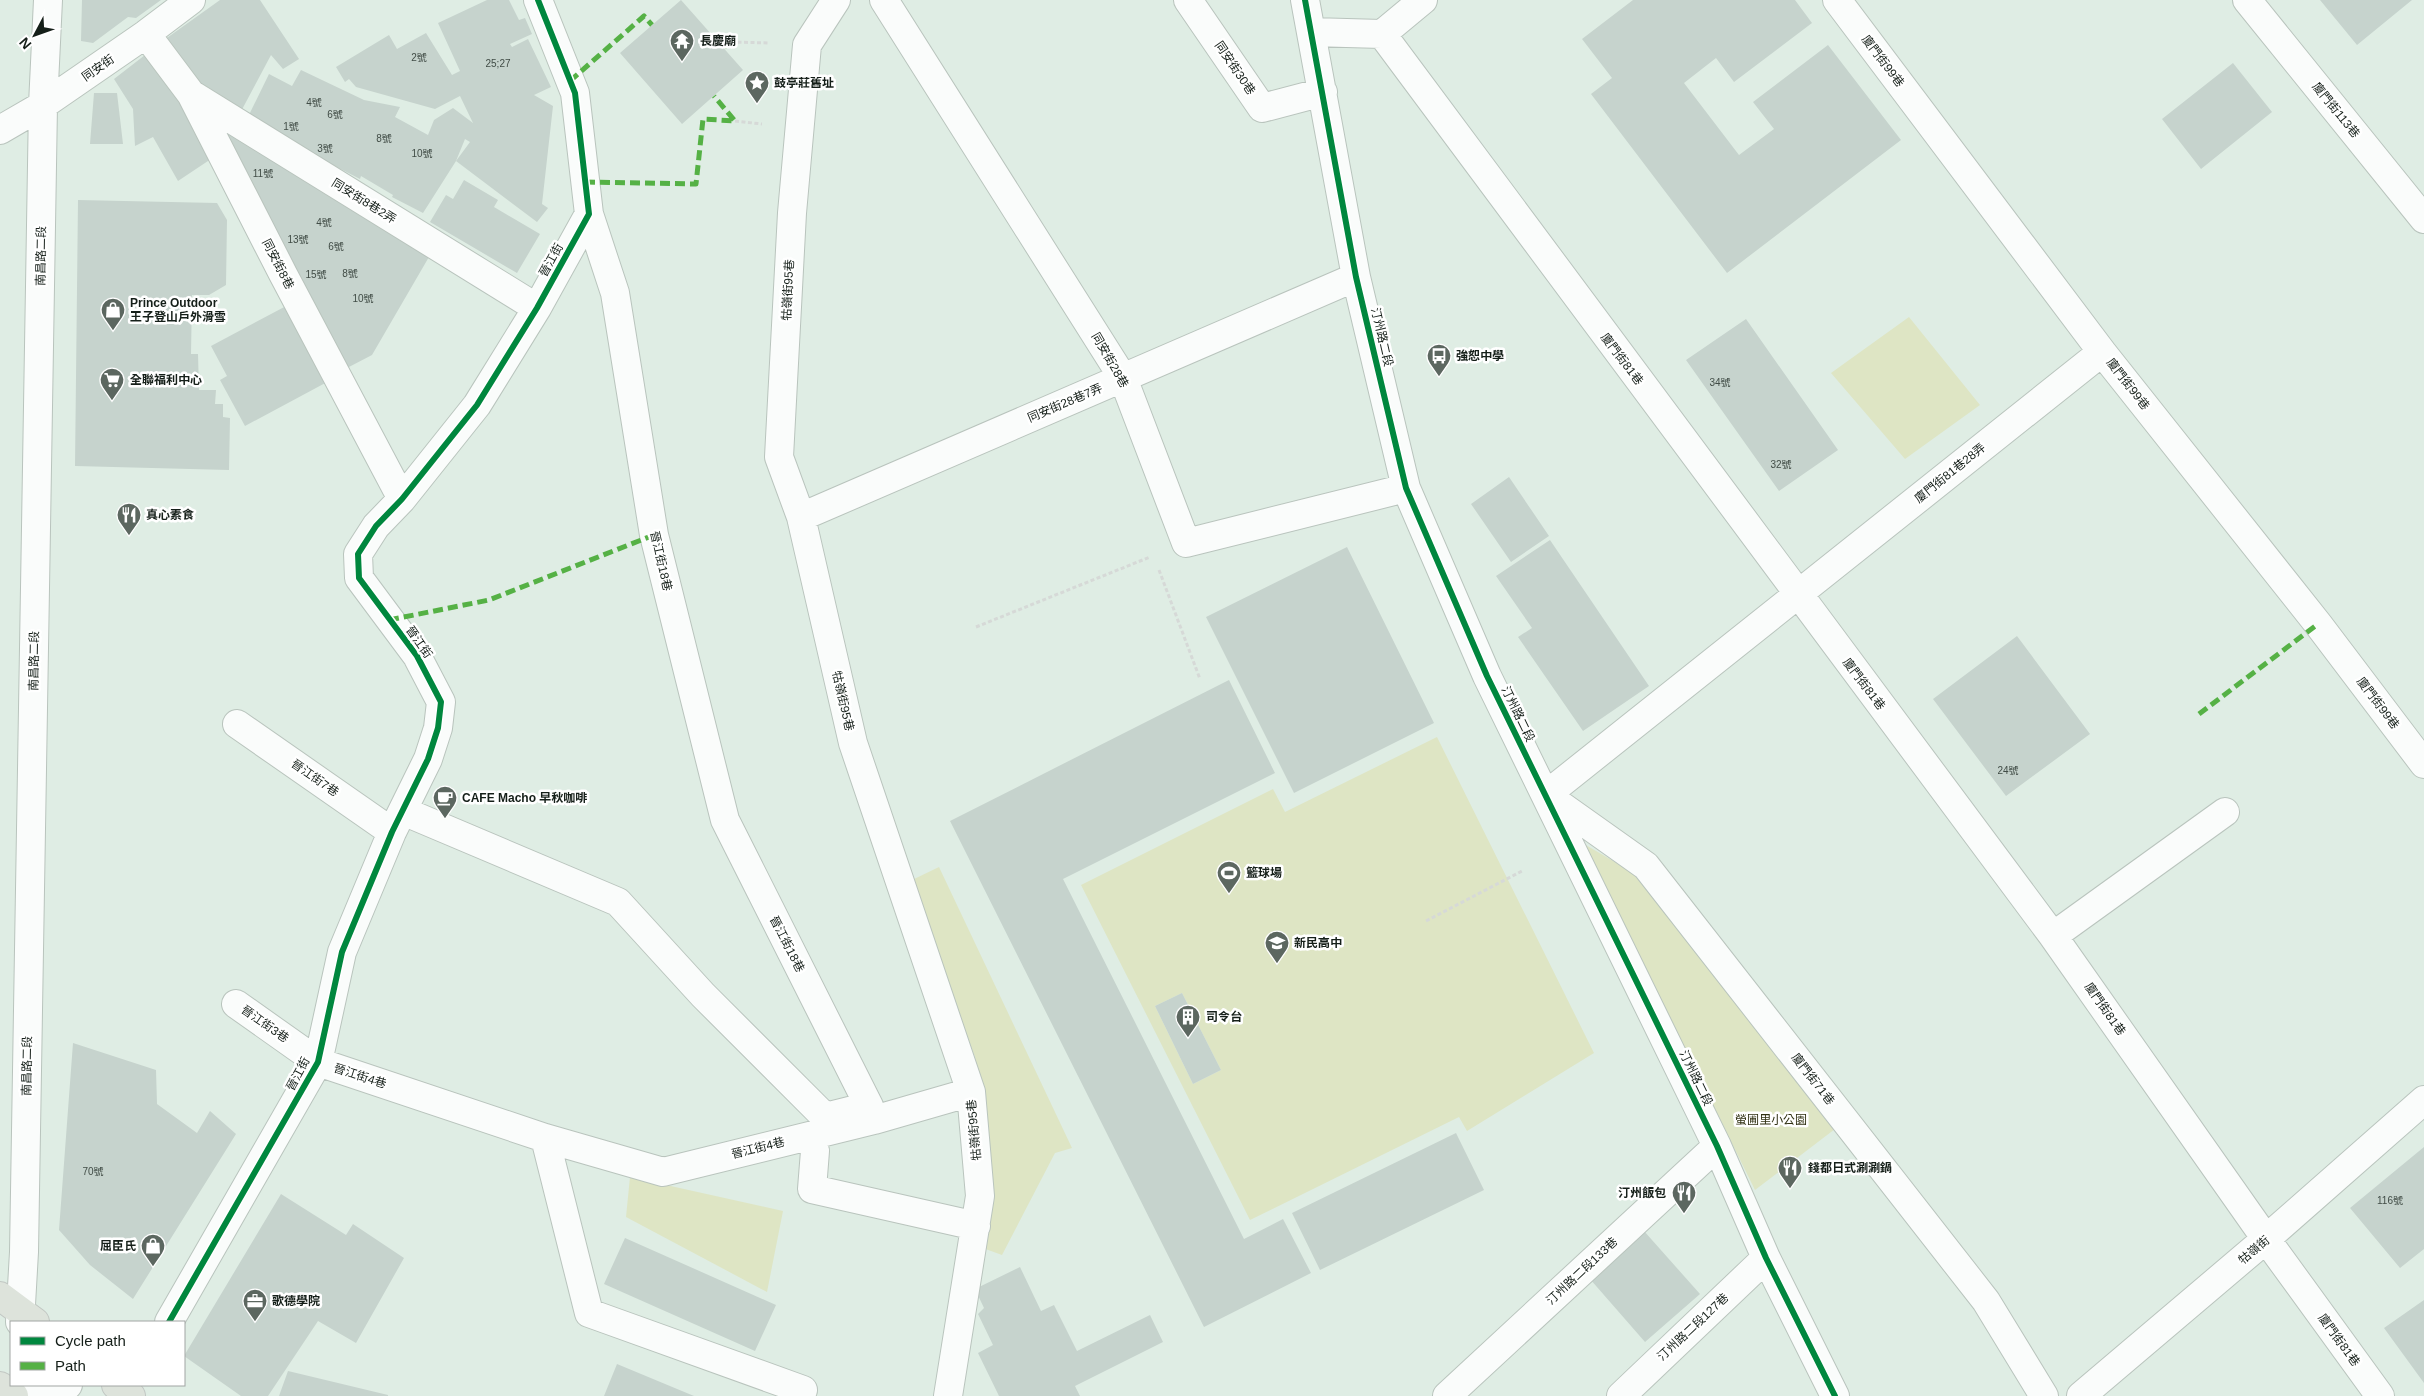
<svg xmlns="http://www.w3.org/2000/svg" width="2424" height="1396" font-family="Arial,'Noto Sans TC',sans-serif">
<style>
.green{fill:#dee5c4;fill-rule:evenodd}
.building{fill:#c6d3cd}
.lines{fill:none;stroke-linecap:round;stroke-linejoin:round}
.minor-casing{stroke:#b9c4bd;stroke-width:30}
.major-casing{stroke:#c1c7c3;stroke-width:30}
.path{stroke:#d6d9d7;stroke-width:3;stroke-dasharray:4 2.5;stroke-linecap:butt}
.minor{stroke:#fafcfb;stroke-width:28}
.major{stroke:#dde3db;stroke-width:28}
.quiet{stroke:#55b145;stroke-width:5;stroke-dasharray:10 5;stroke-linecap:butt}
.cycleway-casing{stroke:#fff;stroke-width:9}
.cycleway{stroke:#00873e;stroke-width:6}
.labels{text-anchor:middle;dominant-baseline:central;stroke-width:5;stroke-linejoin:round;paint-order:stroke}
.number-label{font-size:10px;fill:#414c46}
.poi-label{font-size:12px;font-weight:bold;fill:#151f19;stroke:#fff;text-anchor:start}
.street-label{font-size:12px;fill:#151f19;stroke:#fff}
.park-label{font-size:12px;fill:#303013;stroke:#fff}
</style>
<rect width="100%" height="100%" fill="#dfede4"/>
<!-- green -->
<path class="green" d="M1909,317L1980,405L1905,459L1831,373Z
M1437,737L1594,1053L1467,1131L1459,1117L1250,1220L1081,885L1273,789L1285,812ZM1182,993L1221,1070L1193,1084L1155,1006Z
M1584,844L1639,876L1835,1129L1755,1190Z
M939,867L1072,1148L1055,1153L1002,1255L980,1247L985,1124L975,1057L910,881Z
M630,1177L783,1211L767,1292L626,1217Z"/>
<!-- building -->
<path class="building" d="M82,0H161L136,18L128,17L93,43L81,41Z
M220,0H260L299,59L283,69L271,55L238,117L198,86L164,40Z
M487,0H509L519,20L525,18L532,34L510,44L512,47L528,39L551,87L534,95L553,106L542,204L548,208L537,222L456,161L470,142L465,139L456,161L423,213L392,197L393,195L361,176L360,179L331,164L328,170L246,121L269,74L292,86L301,70L364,100L400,107L395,117L428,135L434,120L453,108L473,123L460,96L435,109L356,87L349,79L345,82L336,67L389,35L397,49L426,33L452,75L460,71L438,23Z
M681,0L743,70L682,124L620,53Z
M1633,0H1795L1812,23L1734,82L1716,58L1684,83L1739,155L1774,129L1753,102L1828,45L1901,140L1727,273L1591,94L1612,78L1582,39Z
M2320,0H2412L2357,45Z
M145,55L186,109L211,159L178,181L153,137L135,146L133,109L114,79Z
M2233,63L2272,112L2201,169L2162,119Z
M94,93H117L123,144H90Z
M229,128L433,250L372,355L347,368L219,136Z
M464,180L498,200L494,207L540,234L517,273L430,222L446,195L453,199Z
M78,200L217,203L227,220L226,285L209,295H192L191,354H198L199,390H216L215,404H223V417L230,418L229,470L75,466Z
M288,305L329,381L245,426L220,380L227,376L211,346Z
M1746,319L1838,450L1779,491L1686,360Z
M1509,477L1549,536L1511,562L1471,504Z
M1550,540L1649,686L1583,731L1518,637L1532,628L1496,576Z
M1347,547L1434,723L1294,793L1206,617Z
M2017,636L2090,734L2006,796L1933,699Z
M1229,680L1275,773L1063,879L1244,1239L1283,1219L1311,1273L1204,1327L950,821Z
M1182,993L1221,1070L1193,1084L1155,1006Z
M73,1043L156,1070L157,1104L197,1133L210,1111L236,1134L133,1299L90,1265L59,1230Z
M1456,1133L1484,1190L1320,1270L1292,1213Z
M2424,1147V1249L2400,1268L2350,1208Z
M281,1194L346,1235L353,1224L404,1258L356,1343L318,1321L268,1396H241L184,1356Z
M1644,1231L1700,1294L1645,1342L1590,1279Z
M625,1238L776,1305L755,1351L604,1284Z
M1020,1267L1041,1311L1054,1305L1077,1351L1150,1315L1163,1342L1075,1386L1080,1396H999L978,1353L993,1345L978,1314L984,1308L975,1289Z
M2424,1300V1383L2384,1328Z
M617,1364L694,1396H604Z
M288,1371L388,1395V1396H279Z"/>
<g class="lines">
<defs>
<path id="minor" d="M836,0L807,45L792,213L779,457L801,517L853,743L971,1092L980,1196L948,1396
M884,0L1123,378L1186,543L1406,488
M1188,0L1262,108L1323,92
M1305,0L1356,277L1406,488L1487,676L1717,1146L1766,1258L1835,1396
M1837,0L2102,352L2318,624L2424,764
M2247,0L2424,219
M1311,32L1382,34L2053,936L2266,1239L2380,1396
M146,34L191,94L283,274L402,499
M1382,34L1423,0
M191,94L537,308
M0,130L43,105L146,34L191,0
M801,517L1356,277
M237,724L392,832
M403,811L618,902L703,995L825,1117L869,1106L725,820L654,535L615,293L589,214
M2053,936L2225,812
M236,1004L318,1062L545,1138L663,1172L874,1120L971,1092
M545,1138L589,1313L803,1390
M815,1151L812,1189L976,1226
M20,1322L24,1252L43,105L48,0
M169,1322L318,1062L342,952L392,832L428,759L438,728L441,702L417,656L359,578L358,554L376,526L402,499L477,405L537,308L589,214L575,93L538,0
M29,1396L68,1385
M1447,1396L1717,1146
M1621,1396L1766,1258
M2044,1396L1986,1301L1646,866L1546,795L2102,352
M2081,1396L2266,1239L2424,1100"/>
<path id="major" d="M0,1296L35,1322
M116,1385L131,1396
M0,1386L14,1396"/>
</defs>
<!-- minor casing -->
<use href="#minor" class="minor-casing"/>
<!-- major casing -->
<use href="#major" class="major-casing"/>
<!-- path -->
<path class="path" d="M731,42L770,43
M735,121L762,124
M1159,570L1200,679
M976,627L1150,557
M1426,921L1524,870"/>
<!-- minor -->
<use href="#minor" class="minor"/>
<!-- major -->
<use href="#major" class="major"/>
<!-- quiet -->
<path class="quiet" d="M724,47L731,42
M570,81L644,16L652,25
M585,182L696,184L703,119L735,121L714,96
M389,620L489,600L654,535
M2199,714L2318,624"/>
<defs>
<path id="cycleway" d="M1305,0L1356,277L1406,488L1487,676L1717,1146L1766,1258L1835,1396
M169,1322L318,1062L342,952L392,832L428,759L438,728L441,702L417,656L359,578L358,554L376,526L402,499L477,405L537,308L589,214L575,93L538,0"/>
</defs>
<!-- cycleway casing -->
<use href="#cycleway" class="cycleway-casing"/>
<!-- cycleway -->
<use href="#cycleway" class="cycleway"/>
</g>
<!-- icons -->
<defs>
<symbol id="temple-pin" viewBox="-11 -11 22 30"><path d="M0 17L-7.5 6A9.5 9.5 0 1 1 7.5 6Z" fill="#5c6760" stroke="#fff"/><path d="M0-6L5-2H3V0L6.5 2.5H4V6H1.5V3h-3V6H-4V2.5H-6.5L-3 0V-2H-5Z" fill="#fff"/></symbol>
<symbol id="sight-pin" viewBox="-11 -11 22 30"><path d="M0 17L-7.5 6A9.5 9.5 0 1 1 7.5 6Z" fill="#5c6760" stroke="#fff"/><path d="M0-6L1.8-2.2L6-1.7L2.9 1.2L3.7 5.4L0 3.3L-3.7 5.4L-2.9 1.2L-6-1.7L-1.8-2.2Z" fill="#fff"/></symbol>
<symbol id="shop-pin" viewBox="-11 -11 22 30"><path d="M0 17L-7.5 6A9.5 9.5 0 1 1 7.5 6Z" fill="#5c6760" stroke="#fff"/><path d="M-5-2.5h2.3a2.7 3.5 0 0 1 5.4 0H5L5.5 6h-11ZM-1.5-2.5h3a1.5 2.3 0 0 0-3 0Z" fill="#fff"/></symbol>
<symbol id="bus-pin" viewBox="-11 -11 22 30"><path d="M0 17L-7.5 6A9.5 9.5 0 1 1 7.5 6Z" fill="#5c6760" stroke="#fff"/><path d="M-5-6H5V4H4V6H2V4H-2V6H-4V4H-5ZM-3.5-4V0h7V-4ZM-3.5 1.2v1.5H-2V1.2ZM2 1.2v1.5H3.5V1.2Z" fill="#fff"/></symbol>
<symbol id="supermarket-pin" viewBox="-11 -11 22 30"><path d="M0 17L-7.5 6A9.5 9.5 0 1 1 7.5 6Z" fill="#5c6760" stroke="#fff"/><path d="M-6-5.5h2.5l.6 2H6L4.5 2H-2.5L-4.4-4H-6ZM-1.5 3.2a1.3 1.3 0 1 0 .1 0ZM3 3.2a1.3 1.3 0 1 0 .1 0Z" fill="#fff"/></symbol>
<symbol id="restaurant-pin" viewBox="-11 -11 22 30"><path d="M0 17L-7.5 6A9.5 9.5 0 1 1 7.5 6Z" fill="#5c6760" stroke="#fff"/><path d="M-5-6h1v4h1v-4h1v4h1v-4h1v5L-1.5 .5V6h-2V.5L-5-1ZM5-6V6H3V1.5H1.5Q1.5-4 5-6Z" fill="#fff"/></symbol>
<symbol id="cafe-pin" viewBox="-11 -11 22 30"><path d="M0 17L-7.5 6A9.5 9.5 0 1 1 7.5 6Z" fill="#5c6760" stroke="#fff"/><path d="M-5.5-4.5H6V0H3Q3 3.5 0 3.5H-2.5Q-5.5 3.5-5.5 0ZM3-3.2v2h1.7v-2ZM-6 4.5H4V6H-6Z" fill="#fff"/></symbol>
<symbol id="stadium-pin" viewBox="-11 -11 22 30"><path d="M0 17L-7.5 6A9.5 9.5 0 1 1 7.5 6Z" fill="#5c6760" stroke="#fff"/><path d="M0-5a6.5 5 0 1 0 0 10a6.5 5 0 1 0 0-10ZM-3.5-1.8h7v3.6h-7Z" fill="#fff"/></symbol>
<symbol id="school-pin" viewBox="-11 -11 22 30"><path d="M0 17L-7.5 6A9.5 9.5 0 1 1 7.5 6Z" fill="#5c6760" stroke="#fff"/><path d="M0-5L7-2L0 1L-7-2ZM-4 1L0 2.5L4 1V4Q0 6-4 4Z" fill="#fff"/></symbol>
<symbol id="building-pin" viewBox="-11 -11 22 30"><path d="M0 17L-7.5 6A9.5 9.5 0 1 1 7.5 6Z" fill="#5c6760" stroke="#fff"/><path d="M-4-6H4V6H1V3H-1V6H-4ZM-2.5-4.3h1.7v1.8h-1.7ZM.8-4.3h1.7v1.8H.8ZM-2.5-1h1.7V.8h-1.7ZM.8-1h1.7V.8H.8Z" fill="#fff"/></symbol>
<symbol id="office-pin" viewBox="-11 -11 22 30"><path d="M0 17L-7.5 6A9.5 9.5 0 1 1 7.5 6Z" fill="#5c6760" stroke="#fff"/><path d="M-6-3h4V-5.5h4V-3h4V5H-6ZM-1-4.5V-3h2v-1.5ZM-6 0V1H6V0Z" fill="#fff"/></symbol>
</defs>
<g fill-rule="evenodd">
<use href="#temple-pin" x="668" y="27" width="28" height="38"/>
<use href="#sight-pin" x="743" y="69" width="28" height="38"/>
<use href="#shop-pin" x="99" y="296" width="28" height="38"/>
<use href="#bus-pin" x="1425" y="342" width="28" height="38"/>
<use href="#supermarket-pin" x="98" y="366" width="28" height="38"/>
<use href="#restaurant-pin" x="115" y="501" width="28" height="38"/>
<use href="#cafe-pin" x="431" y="784" width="28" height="38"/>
<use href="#stadium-pin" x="1215" y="859" width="28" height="38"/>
<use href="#school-pin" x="1263" y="929" width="28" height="38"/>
<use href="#building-pin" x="1174" y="1003" width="28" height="38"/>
<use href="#restaurant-pin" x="1776" y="1154" width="28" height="38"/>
<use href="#restaurant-pin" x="1670" y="1179" width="28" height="38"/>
<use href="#shop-pin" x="139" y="1232" width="28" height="38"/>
<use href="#office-pin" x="241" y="1287" width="28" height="38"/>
</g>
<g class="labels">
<!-- number labels -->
<g class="number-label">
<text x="419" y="57">2號</text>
<text x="498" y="63">25;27</text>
<text x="314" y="102">4號</text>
<text x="335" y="114">6號</text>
<text x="291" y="126">1號</text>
<text x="384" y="138">8號</text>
<text x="325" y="148">3號</text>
<text x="422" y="153">10號</text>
<text x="263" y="173">11號</text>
<text x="324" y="222">4號</text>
<text x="298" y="239">13號</text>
<text x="336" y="246">6號</text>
<text x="350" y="273">8號</text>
<text x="316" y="274">15號</text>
<text x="363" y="298">10號</text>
<text x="1720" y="382">34號</text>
<text x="1781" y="464">32號</text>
<text x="2008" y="770">24號</text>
<text x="93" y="1171">70號</text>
<text x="2390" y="1200">116號</text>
</g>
<!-- poi labels -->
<g class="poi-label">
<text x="700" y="41">長慶廟</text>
<text x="774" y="83">鼓亭莊舊址</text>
<text x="130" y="303">Prince Outdoor<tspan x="130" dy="14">王子登山戶外滑雪</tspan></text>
<text x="1456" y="356">強恕中學</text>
<text x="130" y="380">全聯福利中心</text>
<text x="146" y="515">真心素食</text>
<text x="462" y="798">CAFE Macho 早秋咖啡</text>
<text x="1246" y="873">籃球場</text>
<text x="1294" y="943">新民高中</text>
<text x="1206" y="1017">司令台</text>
<text x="1808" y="1168">錢都日式涮涮鍋</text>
<text x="1666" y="1193" text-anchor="end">汀州飯包</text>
<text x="136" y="1246" text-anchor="end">屈臣氏</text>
<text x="272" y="1301">歌德學院</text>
</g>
<!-- street labels -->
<g class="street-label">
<text transform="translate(1883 61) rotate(53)">廈門街99巷</text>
<text transform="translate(98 68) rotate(-35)">同安街</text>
<text transform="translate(1235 68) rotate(56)">同安街30巷</text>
<text transform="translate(2336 110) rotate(51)">廈門街113巷</text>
<text transform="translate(364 201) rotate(32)">同安街8巷2弄</text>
<text transform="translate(41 256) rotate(-89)">南昌路二段</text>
<text transform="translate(551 260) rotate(-61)">晉江街</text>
<text transform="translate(278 264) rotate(63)">同安街8巷</text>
<text transform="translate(788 290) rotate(-87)">牯嶺街95巷</text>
<text transform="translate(1382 337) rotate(77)">汀州路二段</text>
<text transform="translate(1622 359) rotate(53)">廈門街81巷</text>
<text transform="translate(1110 360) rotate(60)">同安街28巷</text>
<text transform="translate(2128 384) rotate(52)">廈門街99巷</text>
<text transform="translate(1065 403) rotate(-23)">同安街28巷7弄</text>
<text transform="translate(1950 473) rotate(-39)">廈門街81巷28弄</text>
<text transform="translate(661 561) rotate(77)">晉江街18巷</text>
<text transform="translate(419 642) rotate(55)">晉江街</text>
<text transform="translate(34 661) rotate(-89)">南昌路二段</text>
<text transform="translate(1864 684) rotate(53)">廈門街81巷</text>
<text transform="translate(843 701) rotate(77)">牯嶺街95巷</text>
<text transform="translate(2378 703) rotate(53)">廈門街99巷</text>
<text transform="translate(1518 714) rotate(64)">汀州路二段</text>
<text transform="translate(315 778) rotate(35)">晉江街7巷</text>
<text transform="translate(787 944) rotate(63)">晉江街18巷</text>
<text transform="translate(2105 1009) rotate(55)">廈門街81巷</text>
<text transform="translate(265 1024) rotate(35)">晉江街3巷</text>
<text transform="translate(27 1066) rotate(-89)">南昌路二段</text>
<text transform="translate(298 1074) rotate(-62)">晉江街</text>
<text transform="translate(360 1076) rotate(18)">晉江街4巷</text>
<text transform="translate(1696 1078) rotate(64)">汀州路二段</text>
<text transform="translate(1813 1079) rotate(52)">廈門街71巷</text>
<text transform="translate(974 1130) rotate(-95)">牯嶺街95巷</text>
<text transform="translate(758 1148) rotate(-14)">晉江街4巷</text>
<text transform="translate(2254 1250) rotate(-40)">牯嶺街</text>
<text transform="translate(1582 1271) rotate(-43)">汀州路二段133巷</text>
<text transform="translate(1693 1327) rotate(-43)">汀州路二段127巷</text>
<text transform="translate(2339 1340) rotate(54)">廈門街81巷</text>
</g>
<!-- park labels -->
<g class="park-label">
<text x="1771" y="1120">螢圃里小公園</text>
</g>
</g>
<!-- legend -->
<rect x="10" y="1321" width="175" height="65" fill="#ffffff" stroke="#a1a5a3"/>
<rect x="20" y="1337" width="25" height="8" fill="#00873e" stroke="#a1a5a3"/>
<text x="55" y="1346" font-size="15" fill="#151f19">Cycle path</text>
<rect x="20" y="1362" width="25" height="8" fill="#55b145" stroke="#a1a5a3"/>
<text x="55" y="1371" font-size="15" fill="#151f19">Path</text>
<!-- north arrow -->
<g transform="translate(35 35) rotate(229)" stroke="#ffffff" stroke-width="4" paint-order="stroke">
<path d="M0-4L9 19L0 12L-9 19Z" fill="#151f19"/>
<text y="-8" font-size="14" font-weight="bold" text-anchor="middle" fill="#151f19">N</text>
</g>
</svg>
